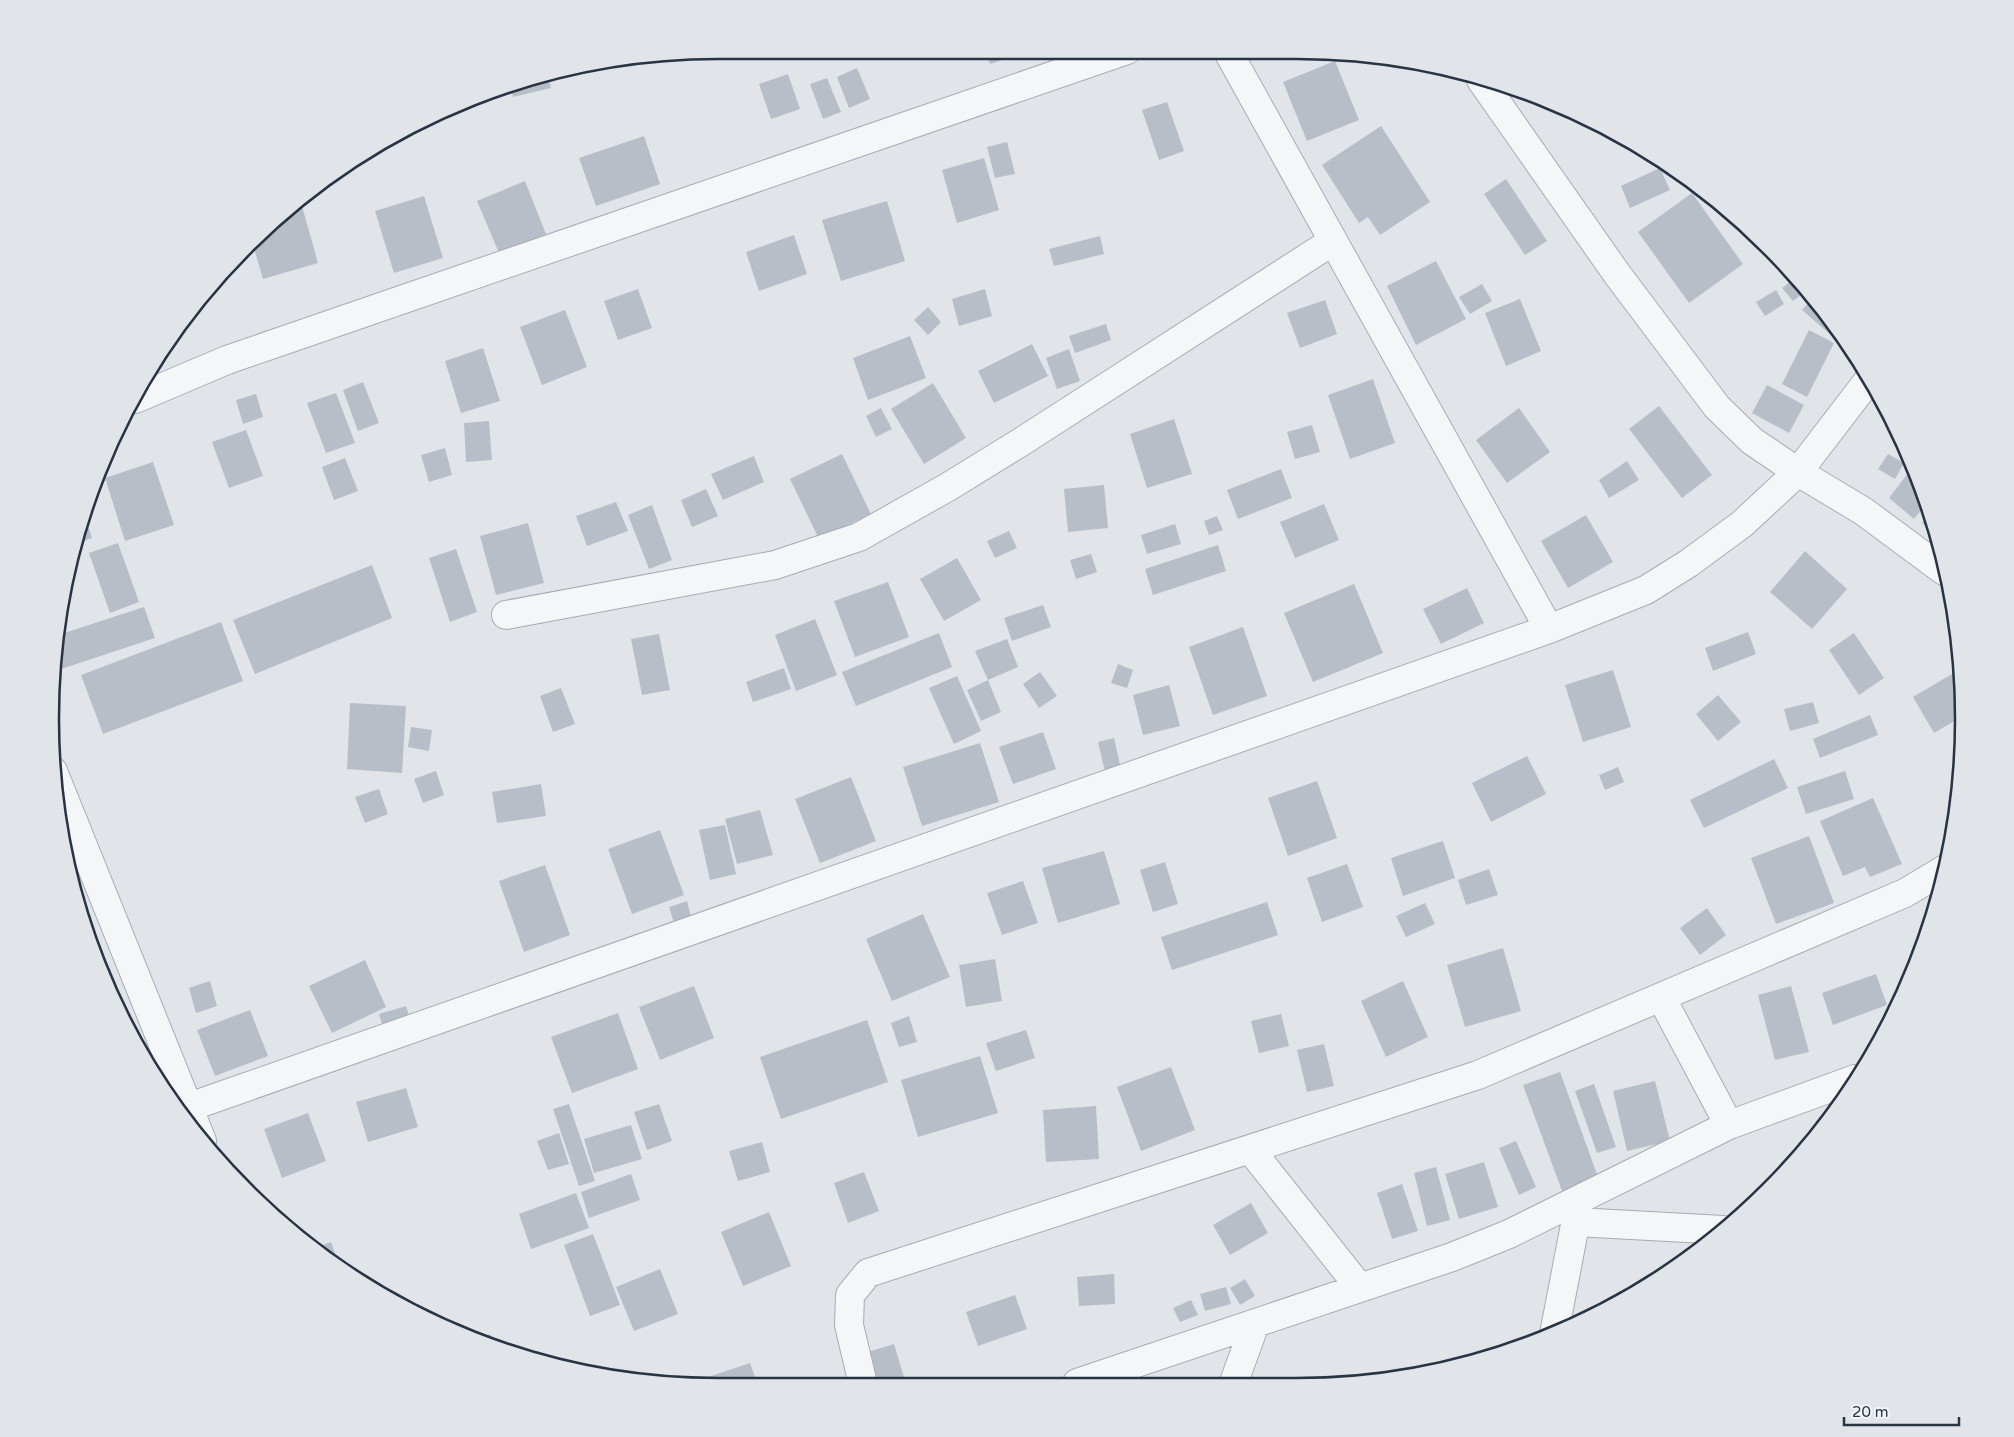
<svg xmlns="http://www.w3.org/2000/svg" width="2014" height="1437" font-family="'Varela Round',sans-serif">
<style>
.building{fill:#b8bec8}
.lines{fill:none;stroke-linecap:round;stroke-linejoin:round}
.street-casing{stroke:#a6acb5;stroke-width:30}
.street{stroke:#f4f6f8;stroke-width:28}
.rim{fill:none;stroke:#283343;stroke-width:2.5}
</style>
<rect width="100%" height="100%" fill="#e1e5ea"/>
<!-- building -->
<path class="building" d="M985,50H1032L990,64Z
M1319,52L1331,53L1339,54L1323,62Z
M1335,61L1359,120L1307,141L1283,82Z
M857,68L870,99L849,108L837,77Z
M547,73L551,88L513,97L510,85Z
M788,74L800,109L771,119L759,84Z
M827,78L841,112L823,119L810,84Z
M467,99L469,106L438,115V114Z
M1167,102L1184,151L1159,160L1142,110Z
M1381,126L1430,202L1380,235L1368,217L1359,223L1322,165Z
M644,136L660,184L596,206L579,158Z
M1007,142L1015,174L995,178L987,147Z
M984,158L999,210L957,223L942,170Z
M1660,168L1670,190L1630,208L1621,186Z
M1506,179L1547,241L1525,255L1484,194Z
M525,181L546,234L499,253L477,201Z
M1692,193L1743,264L1689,303L1638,232Z
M424,196L443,258L394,273L375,211Z
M887,201L905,261L841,281L822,220Z
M302,206L318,263L263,279L253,245L295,208Z
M794,235L807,274L759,291L746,252Z
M1100,236L1104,254L1054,266L1049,249Z
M1436,261L1466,319L1416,345L1387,286Z
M1797,276L1807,290L1793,301L1782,288Z
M217,277L219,285L209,288L216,278Z
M1482,284L1492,301L1470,314L1459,297Z
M638,289L652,328L618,340L604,301Z
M985,289L992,316L959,326L952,299Z
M1776,290L1784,304L1765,316L1756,302Z
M1813,298L1842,339L1839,342L1802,310Z
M1520,299L1541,351L1506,366L1485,313Z
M1325,300L1337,334L1300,348L1287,313Z
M928,307L941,322L928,335L914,320Z
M565,310L587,367L542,385L520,327Z
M1106,324L1111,340L1075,353L1069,336Z
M1809,330L1834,343L1807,397L1782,384Z
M910,336L926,378L868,400L853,358Z
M1032,344L1048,376L994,403L978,371Z
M483,348L500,401L461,413L445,361Z
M1069,349L1080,381L1057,389L1046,358Z
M1373,379L1395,443L1350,459L1328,395Z
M363,382L379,423L358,431L343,390Z
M933,383L966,438L924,464L891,409Z
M1767,385L1804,405L1789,433L1752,413Z
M336,393L355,443L326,453L307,403Z
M256,394L263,417L243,424L236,400Z
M1659,406L1712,475L1682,498L1629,429Z
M881,408L892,429L876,437L866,416Z
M1519,408L1550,452L1507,483L1476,440Z
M1174,419L1192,474L1147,488L1130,434Z
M489,421L492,460L466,462L464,423Z
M1312,425L1320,452L1295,459L1287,432Z
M246,430L263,476L229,488L212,442Z
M445,448L452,475L429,482L421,455Z
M842,454L871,514L819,539L790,479Z
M1888,454L1904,463L1895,479L1878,469Z
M754,456L764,482L723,500L711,474Z
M345,458L358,491L334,500L322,467Z
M1627,461L1639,480L1609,498L1599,480Z
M153,462L174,525L125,541L105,478Z
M1912,468L1928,502L1914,519L1889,498Z
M1281,469L1292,498L1238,519L1227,490Z
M1104,485L1108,528L1068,532L1064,489Z
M706,489L718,516L692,527L681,500Z
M616,502L628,531L587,546L576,516Z
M1324,504L1339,540L1295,558L1280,522Z
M652,505L672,560L649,569L628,515Z
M1931,514L1936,536L1922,523Z
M1586,515L1613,562L1568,588L1541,541Z
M1217,516L1223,530L1209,535L1204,521Z
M86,520L92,538L78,543Z
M528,523L544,583L496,595L480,536Z
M1175,524L1181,544L1147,554L1141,535Z
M1009,531L1017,548L995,558L987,541Z
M118,543L139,602L110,613L89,553Z
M1218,545L1226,571L1153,595L1145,569Z
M456,549L477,612L450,622L429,558Z
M1805,551L1847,589L1812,629L1770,592Z
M1091,554L1097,572L1076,579L1070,560Z
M957,558L981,600L944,621L920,579Z
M372,565L392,618L255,674L233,620Z
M888,582L909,637L855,657L834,601Z
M1354,584L1383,653L1313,682L1284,613Z
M1467,588L1484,623L1441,644L1423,609Z
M1043,605L1051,627L1012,641L1004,618Z
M144,607L155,638L55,671L58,635Z
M815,619L837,675L796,691L775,635Z
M221,622L243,681L103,734L81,675Z
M1243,627L1267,696L1213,715L1189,647Z
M1748,632L1756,654L1713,671L1705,648Z
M939,633L952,667L856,706L842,672Z
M1854,633L1884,678L1859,695L1829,650Z
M659,634L670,690L642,695L631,639Z
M1007,639L1018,667L988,680L975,651Z
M1118,664L1133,670L1127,688L1111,683Z
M784,668L791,689L753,702L746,682Z
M1613,670L1631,727L1583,742L1565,685Z
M1040,672L1057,696L1039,708L1023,684Z
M1952,674L1960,689L1961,717L1934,733L1913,697Z
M957,676L981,731L954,744L929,688Z
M988,680L1001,712L981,721L967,690Z
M1169,685L1180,726L1143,735L1133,695Z
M561,688L575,724L553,732L540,696Z
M1718,695L1741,722L1718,741L1696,714Z
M1813,702L1819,723L1790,731L1784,709Z
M350,703L406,706L402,773L347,769Z
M1870,715L1878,735L1820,758L1813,739Z
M411,727L432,730L429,751L408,747Z
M1043,732L1056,769L1013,784L999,747Z
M1114,738L1121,769L1105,772L1098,742Z
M980,743L999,802L922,826L903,767Z
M1527,756L1546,794L1491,822L1472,783Z
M1774,759L1788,788L1704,828L1690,800Z
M1618,767L1624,782L1605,790L1599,775Z
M436,771L444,795L423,803L414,779Z
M1845,771L1854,799L1806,814L1797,787Z
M851,777L876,841L820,863L795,799Z
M1317,781L1337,838L1288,856L1268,798Z
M541,784L546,816L497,823L492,792Z
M379,789L388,814L365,823L355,797Z
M1873,798L1902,864L1870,877L1865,867L1843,876L1820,821Z
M760,810L773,855L737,864L725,819Z
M725,825L736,874L710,880L699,830Z
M660,830L684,895L632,914L608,849Z
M1809,836L1834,903L1776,924L1751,858Z
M1443,841L1455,878L1403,896L1391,858Z
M1104,851L1120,904L1058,923L1042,868Z
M1165,862L1178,904L1153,912L1140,870Z
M1347,864L1363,907L1322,922L1307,878Z
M545,865L570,935L524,952L499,881Z
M1489,869L1498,895L1466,905L1458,880Z
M1023,881L1038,923L1002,935L987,893Z
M687,901L691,917L674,923L669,907Z
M1267,902L1278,935L1172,970L1161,937Z
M1425,903L1435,924L1406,937L1396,916Z
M1707,908L1726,935L1700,955L1680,928Z
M923,914L950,977L892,1001L866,939Z
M1503,948L1521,1011L1465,1027L1447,965Z
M995,959L1002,1001L966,1007L959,965Z
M365,960L386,1007L332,1033L309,986Z
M1876,974L1887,1005L1833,1025L1822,993Z
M210,981L217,1006L196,1013L189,988Z
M1403,981L1428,1037L1386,1057L1361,1001Z
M694,986L714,1038L660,1060L639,1007Z
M1791,986L1809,1052L1775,1060L1758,995Z
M406,1006L412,1026L385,1034L379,1014Z
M250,1010L268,1056L215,1076L197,1030Z
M618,1013L638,1069L572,1093L551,1037Z
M1281,1014L1289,1046L1259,1053L1251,1021Z
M909,1016L917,1042L899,1047L891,1023Z
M867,1020L888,1082L781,1119L760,1057Z
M1026,1030L1035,1058L996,1071L986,1043Z
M1324,1044L1334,1086L1307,1092L1297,1050Z
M980,1056L998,1113L918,1137L901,1080Z
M1171,1067L1195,1130L1141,1151L1117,1087Z
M1560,1072L1598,1177L1562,1191L1523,1085Z
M1655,1081L1670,1141L1627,1151L1613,1091Z
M1594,1084L1616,1147L1597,1153L1575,1091Z
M406,1088L418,1127L368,1142L356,1102Z
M569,1104L595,1181L579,1186L553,1109Z
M659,1104L672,1141L647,1150L634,1112Z
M1096,1106L1099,1159L1046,1162L1043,1110Z
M308,1113L326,1161L282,1178L264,1129Z
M631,1125L642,1159L594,1173L584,1139Z
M559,1133L569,1164L548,1170L537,1141Z
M1516,1141L1536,1187L1519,1195L1499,1148Z
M762,1142L770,1172L738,1181L729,1151Z
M1484,1162L1498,1207L1459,1219L1445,1174Z
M1436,1167L1450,1220L1427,1226L1414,1173Z
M864,1172L879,1211L848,1223L834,1183Z
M631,1174L640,1200L589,1218L581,1192Z
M1402,1184L1418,1231L1392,1239L1377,1193Z
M576,1193L589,1228L531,1249L519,1214Z
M1251,1203L1268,1233L1230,1255L1213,1225Z
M769,1212L791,1266L743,1286L721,1232Z
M593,1234L620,1305L590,1316L564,1245Z
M331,1242L340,1267L312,1249Z
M660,1269L678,1314L634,1331L616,1287Z
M1114,1274L1115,1304L1079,1306L1077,1277Z
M1245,1279L1255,1296L1240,1305L1230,1288Z
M1226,1287L1231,1304L1205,1311L1200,1294Z
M1015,1295L1027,1329L978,1346L966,1312Z
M1191,1300L1198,1315L1180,1322L1173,1308Z
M490,1334L495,1345L478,1339Z
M894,1344L906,1384H877L868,1352Z
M750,1363L758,1385H711L708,1377Z
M1389,1377V1380L1383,1381L1322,1382V1380Z"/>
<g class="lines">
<defs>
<path id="street" d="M1227,50L1549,629
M1481,80L1617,274L1717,407L1752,441L1798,472L1863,511L1944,571
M135,399L227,360L285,340L1127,50
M506,615L775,565L859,537L948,487L1021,442L1333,241
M53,771L202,1141
M1661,997L1729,1125
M178,1111L1549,629L1646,590L1689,563L1742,524L1798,472L1870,378
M1250,1149L1360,1288
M1576,1222L1723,1230
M1554,1334L1579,1204
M1234,1382L1255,1324
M1077,1383L1452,1257L1509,1234L1729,1125L1855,1079
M863,1384L849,1325L850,1295L868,1273L1478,1075L1905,893L1945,869"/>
</defs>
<!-- street casing -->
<use href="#street" class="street-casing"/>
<!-- street -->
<use href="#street" class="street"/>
</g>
<!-- crop -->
<path d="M0 0H2014V1437H0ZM718 59H1296A659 659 0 0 1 1955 718V719A659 659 0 0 1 1296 1378H718A659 659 0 0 1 59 719V718A659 659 0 0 1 718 59Z" fill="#e1e5ea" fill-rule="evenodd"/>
<path class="rim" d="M718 59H1296A659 659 0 0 1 1955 718V719A659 659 0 0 1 1296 1378H718A659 659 0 0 1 59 719V718A659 659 0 0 1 718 59Z"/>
<!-- scale -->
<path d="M1844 1417v8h115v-8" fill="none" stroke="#283343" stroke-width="2.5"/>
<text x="1852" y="1417" font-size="15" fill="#283343" stroke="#f1f4f8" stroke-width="4" paint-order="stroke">20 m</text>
</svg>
